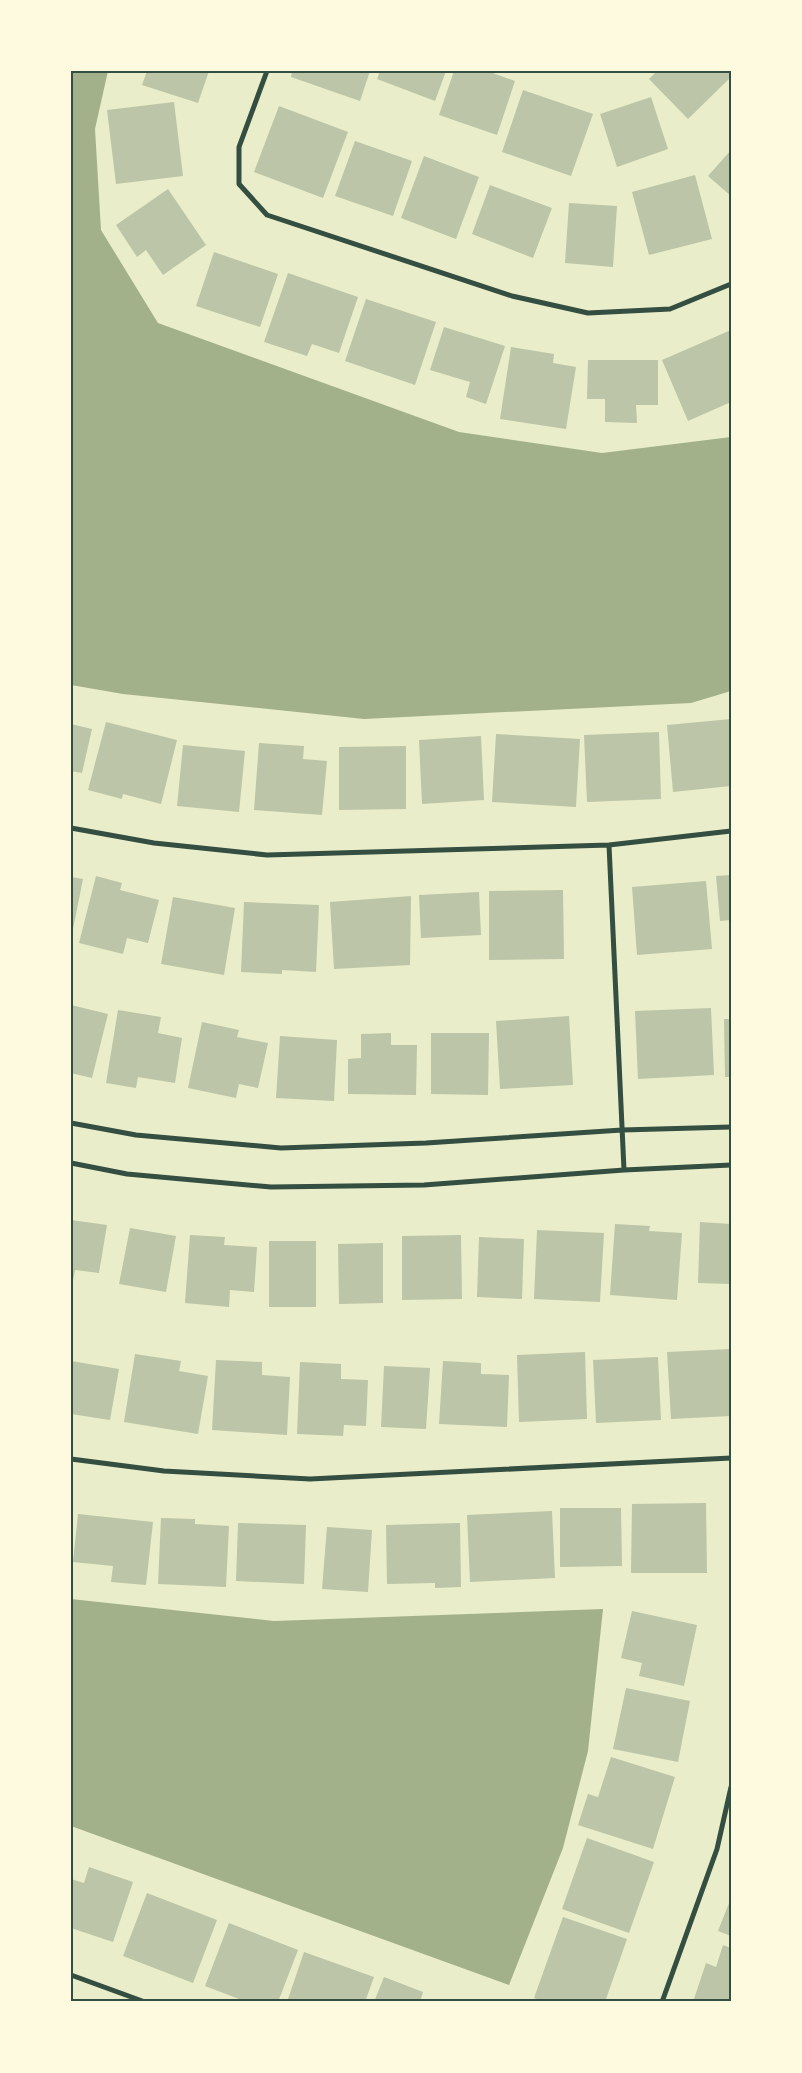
<svg xmlns="http://www.w3.org/2000/svg" width="802" height="2073" font-family="Barlow,sans-serif">
<style>
.water{fill:#a3b18a}
.building{fill:#bcc5a7}
.lines{fill:none;stroke-linecap:round;stroke-linejoin:round}
.minor{stroke:#344e41;stroke-width:5}
.neatline{fill:none;stroke:#344e41;stroke-width:2}
</style>
<rect width="100%" height="100%" fill="#e9edc9"/>
<!-- water -->
<path class="water" d="M71,71H108L95,129L101,230L158,323L459,432L602,453L731,437V691L691,703L364,719L123,694L71,685Z
M71,1599L274,1621L603,1609L588,1751L563,1848L509,1985L71,1826Z"/>
<!-- building -->
<path class="building" d="M147,71H209L198,103L142,85Z
M292,71H370L360,101L291,77Z
M380,71H446L435,101L377,79Z
M454,71H487L515,81L497,135L439,115Z
M657,71H731V77L688,119L649,79Z
M523,90L593,114L571,176L502,152Z
M651,97L668,149L617,167L600,114Z
M174,102L183,176L116,184L107,110Z
M279,106L348,132L323,198L254,172Z
M355,141L412,161L393,216L335,196Z
M731,150V196L708,176Z
M424,156L479,177L456,239L401,218Z
M695,175L712,239L649,255L632,192Z
M490,185L552,208L533,258L472,234Z
M168,189L206,245L163,275L146,250L137,257L116,225Z
M569,203L617,206L613,267L565,263Z
M214,252L278,274L260,327L196,306Z
M288,273L358,297L339,353L312,344L307,356L264,342Z
M366,299L436,322L415,385L345,361Z
M444,327L505,346L486,404L466,397L470,382L430,370Z
M731,330V402L688,421L662,360Z
M511,347L554,354L553,363L576,367L566,429L500,419Z
M588,360H658V405H636L637,423L605,422V399H587Z
M731,719V786L673,792L667,725Z
M106,722L177,740L161,804L123,794L122,799L88,790Z
M71,724L92,729L82,773L71,771Z
M659,732L661,799L587,802L584,735Z
M496,734L580,739L576,807L492,802Z
M481,736L484,800L422,804L419,740Z
M259,743L304,746L303,759L327,761L322,815L254,810Z
M183,745L245,751L239,812L177,806Z
M406,746V809L339,810V747Z
M731,875V920L720,921L716,876Z
M96,876L122,883L120,890L159,900L148,943L127,938L123,954L79,943Z
M71,877L83,879L72,934H71Z
M706,881L712,949L637,955L632,887Z
M563,890L564,959L489,960V891Z
M479,892L481,935L421,938L419,895Z
M411,896L410,965L334,969L330,902Z
M173,897L235,908L224,975L161,964Z
M244,902L319,905L316,972L282,970V974L241,972Z
M71,1005L108,1014L92,1078L71,1073Z
M711,1008L714,1075L638,1079L635,1011Z
M118,1010L161,1017L158,1033L182,1038L175,1083L138,1077L136,1088L106,1083Z
M569,1016L573,1085L500,1089L496,1021Z
M724,1019H731V1077H725Z
M202,1022L239,1030L237,1037L268,1043L258,1088L239,1084L236,1098L188,1088Z
M391,1033V1045H417L416,1095L348,1094V1059L361,1058V1034Z
M431,1033H489L488,1095L431,1094Z
M280,1036L337,1040L334,1101L276,1098Z
M71,1220L107,1225L99,1273L75,1270L72,1286Z
M700,1222L731,1224L729,1284L698,1283Z
M615,1224L650,1226L649,1231L682,1233L677,1300L610,1295Z
M130,1228L176,1236L166,1292L119,1284Z
M537,1230L604,1233L600,1302L534,1299Z
M190,1235L225,1237L224,1245L257,1247L254,1292L230,1290L229,1307L185,1303Z
M461,1235L462,1299L402,1300V1236Z
M479,1237L524,1239L522,1299L477,1297Z
M269,1241H316V1307H269Z
M383,1243V1303L339,1304L338,1244Z
M731,1349V1416L671,1419L667,1352Z
M585,1352L587,1419L519,1422L517,1355Z
M135,1354L181,1361L179,1371L208,1376L198,1434L124,1422Z
M658,1357L661,1420L596,1423L593,1360Z
M216,1360L262,1362V1375L290,1377L287,1435L212,1430Z
M71,1361L119,1369L110,1420L71,1414Z
M443,1361L481,1363V1374L509,1375L507,1427L439,1424Z
M300,1362L341,1364V1379L368,1380L366,1426L344,1425L343,1436L297,1434Z
M384,1366L430,1368L426,1429L381,1427Z
M706,1503L707,1573H631L632,1504Z
M560,1508H621L622,1566L560,1567Z
M552,1511L555,1578L470,1582L467,1515Z
M78,1514L153,1522L146,1585L111,1582L113,1566L73,1562Z
M161,1518L195,1519V1524L229,1526L226,1587L158,1584Z
M238,1523L306,1525L304,1584L236,1581Z
M460,1523L461,1587L435,1588V1583L387,1584L386,1525Z
M327,1527L372,1530L368,1592L322,1589Z
M632,1611L697,1625L684,1686L639,1676L642,1663L621,1658Z
M626,1688L690,1701L678,1762L613,1749Z
M611,1757L675,1777L653,1849L578,1825L588,1794L598,1797Z
M587,1838L654,1862L629,1933L562,1909Z
M89,1867L133,1882L113,1942L71,1928V1879L84,1883Z
M147,1893L217,1920L193,1983L123,1956Z
M731,1898V1936L718,1931Z
M563,1917L627,1939L605,2002H546L534,1998Z
M229,1923L298,1950L278,2002H247L205,1986Z
M723,1945L731,1948V2002H693L706,1963L716,1967Z
M304,1952L374,1977L365,2002H287Z
M384,1977L423,1992L420,2002H374Z"/>
<g class="lines">
<!-- minor -->
<path class="minor" d="M267,71L239,147V184L267,215L512,296L588,313L670,309L731,284
M71,828L154,843L267,855L609,845L731,831
M609,845L624,1170
M71,1123L136,1135L281,1148L426,1143L622,1130L731,1127
M71,1163L127,1174L271,1187L424,1185L624,1170L731,1165
M71,1459L164,1471L310,1479L731,1458
M71,1975L145,2002
M662,2002L717,1849L731,1787"/>
</g>
<!-- border -->
<rect width="802" height="2073" fill="none" stroke="#fefae0" stroke-width="145"/>
<rect x="72" y="72" width="658" height="1928" class="neatline"/>
</svg>
